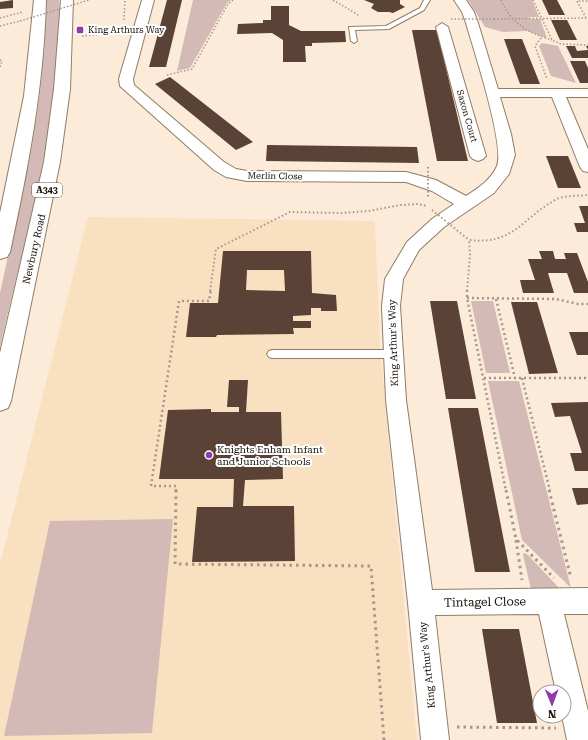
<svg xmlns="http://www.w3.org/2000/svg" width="588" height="740" font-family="'Roboto Serif',serif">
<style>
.built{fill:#f9e0c1}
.green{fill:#d4bab7}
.building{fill:#5a4236;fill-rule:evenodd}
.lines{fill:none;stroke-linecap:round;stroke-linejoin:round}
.service-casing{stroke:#8f7d67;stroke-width:2}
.minor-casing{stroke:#8f7d67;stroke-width:2}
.primary-casing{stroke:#8f7d67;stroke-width:2}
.path-far3{stroke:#a59889;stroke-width:1.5;stroke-dasharray:1.5 2;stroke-linecap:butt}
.path-far2{stroke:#a59889;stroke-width:2;stroke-dasharray:1.5 2.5;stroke-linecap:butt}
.path-far1{stroke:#a59889;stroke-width:2.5;stroke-dasharray:2 3;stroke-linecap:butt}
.path{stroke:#a59889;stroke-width:3;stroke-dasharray:2.5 4;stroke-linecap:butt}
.service{fill:#fff;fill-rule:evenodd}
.minor{fill:#fff;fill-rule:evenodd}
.primary{fill:#fff;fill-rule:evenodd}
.path-bridge-far1{stroke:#a59889;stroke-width:1.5;stroke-dasharray:1.5 2;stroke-linecap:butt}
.path-bridge{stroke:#a59889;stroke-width:2;stroke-dasharray:1.5 2.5;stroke-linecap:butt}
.poi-dot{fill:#8f3cab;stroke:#fff;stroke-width:1.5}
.labels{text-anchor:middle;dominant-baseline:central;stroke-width:4;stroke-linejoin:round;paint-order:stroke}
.far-poi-label{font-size:9px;fill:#181209;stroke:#fff;text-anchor:start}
.far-street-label{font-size:9px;fill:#181209;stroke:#fff}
.shield{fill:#fff;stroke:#5d5953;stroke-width:1}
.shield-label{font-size:9px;font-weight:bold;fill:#181209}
.street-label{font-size:10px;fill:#181209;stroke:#fff}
.poi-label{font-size:10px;fill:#181209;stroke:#fff;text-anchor:start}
.near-street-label{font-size:12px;fill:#181209;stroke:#fff}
</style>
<rect width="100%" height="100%" fill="#fcebd8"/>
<!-- built -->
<path class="built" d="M88,217L375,221L380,346L417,740H0V564Z"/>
<!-- green -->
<path class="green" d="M46,0H59C63,118 25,233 0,347V293L32,146L40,92Z
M193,0H231L227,3L190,68L177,71Z
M468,0H532L539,17H529L530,19H540L547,38L527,31L503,32L485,27Z
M542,43L558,46L576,83L551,76L539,46Z
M471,301H493L510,373H486Z
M488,381H519L571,588L522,540Z
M173,519L152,733L4,736L50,521Z
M524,553L528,555L561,590L531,589L523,555Z"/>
<!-- building -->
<path class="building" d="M13,0V8L0,9V2Z
M167,0H182L166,67H149Z
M364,0H400V4L405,7L393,13L389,12H378L371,8L374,4Z
M542,0H557L565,15H549Z
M271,6H289V25L301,31H345L346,42L312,43V46H305L306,62H283V40L272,33L237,34L238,24L263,23V20H271Z
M551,20H567L577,40H560Z
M412,30H437L468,161H437Z
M504,39H522L540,84H520Z
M566,46H575L577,51L588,50L586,46H588V58H572Z
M570,61H585L588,68V83H580Z
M170,77L253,142L236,150L155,84Z
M267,145L417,147L419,163L266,161Z
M546,156H568L581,188H558Z
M579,206H588V232H577L574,223H585Z
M223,251H311L312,293L336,295L337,311H321V308H311V315L293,316V321H311V328H293L294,334L217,335L216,337H186L190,303H218ZM247,270H284L285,291L246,290Z
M539,251H553L555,259H566L564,253H577L588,282V293H574L567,273H548L554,293H523L520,280H535L528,259H542Z
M430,301H457L476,399H446Z
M511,302H537L558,373L529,374Z
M569,332H588V355H577Z
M229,380H248L246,412H281L283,479L245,480L243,506H294L295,561L192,562L197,507H233L234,479H159L168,410L211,409V412H239V407H227Z
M588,402V471H575L570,453H582L570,416L555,417L551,403Z
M448,408H478L510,572H475Z
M572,488H588V504L577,505Z
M482,629H519L537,723H497Z"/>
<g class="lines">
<defs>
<path id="service" d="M424,0H430L424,10L389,29L355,30L357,41L354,43L351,41L349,27L386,26L420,8Z
M272,350H392L395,351L397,354L395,357L392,358H272L269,357L267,354L269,351Z"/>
<path id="minor" d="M142,0H154L133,79L134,85L224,162L236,169L247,171L406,172L436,180L466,196C478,188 491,180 497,166C505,144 474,51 466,23L462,12L454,0H466L474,12L478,23L498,89H588V97H566L588,149V172L583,171L580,167L552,97H500L511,134L515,155L509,174L494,193L444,227L419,250L403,279L400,306L406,400L432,590L588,588V614H564L588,711V740H567L562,716H564V692H556L539,614L435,615L449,740H421L408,603L386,400L382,306L385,279L407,242L432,219L454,204L432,191L406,182L247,181L226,177L214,170L120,86L119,79Z
M442,23L448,27L486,156L483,159L478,161L473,159L470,156L436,27Z"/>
<path id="primary" d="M34,0H46C44,86 28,169 10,252L7,257L0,259V213L24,96Z
M61,0H73L70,89L60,162L11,401L8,408L0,411V353L44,162L54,89Z"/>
</defs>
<!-- service casing -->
<use href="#service" class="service-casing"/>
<!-- minor casing -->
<use href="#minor" class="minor-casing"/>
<!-- primary casing -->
<use href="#primary" class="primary-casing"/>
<!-- path-far3 -->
<path class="path-far3" d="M333,0L360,16
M501,0C511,23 528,33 552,40
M533,0L552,40L561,44L588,45
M0,18L23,12
M586,18L577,1H588
M494,19L588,18
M124,20L125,0
M0,26L20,21
M82,36L123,32
M541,38L535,46L547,79
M0,60L2,61L0,67
M167,75L192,69L228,4L233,0"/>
<!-- path-far2 -->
<path class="path-far2" d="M210,291L216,249L290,212L341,213L369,211L400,205L418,204L428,206
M467,291L470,255L469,240C514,245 521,219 555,200C563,195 579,196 588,195"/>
<!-- path-far1 -->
<path class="path-far1" d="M467,290V298L506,491
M467,298L556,299L578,304H588
M496,299L515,378
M484,378H588
M522,378L550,491
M176,491V486H151L179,301H209L211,290"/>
<!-- path -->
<path class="path" d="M176,490L175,564L371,566L384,740
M506,490L516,539L554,578
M549,490L571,578
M516,540L522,580
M457,727L556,728"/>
<!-- service -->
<use href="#service" class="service"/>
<!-- minor -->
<use href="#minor" class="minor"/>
<!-- primary -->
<use href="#primary" class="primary"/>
<!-- path-bridge-far1 -->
<path class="path-bridge-far1" d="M451,19H494
M20,21L89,0"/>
<!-- path-bridge -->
<path class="path-bridge" d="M428,167V197
M432,210L469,240"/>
</g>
<!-- markers -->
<g class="poi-dot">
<rect x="76" y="26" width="8" height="8" rx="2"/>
<circle cx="209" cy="455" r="4"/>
</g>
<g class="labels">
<!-- far-poi labels -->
<g class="far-poi-label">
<text x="88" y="30">King Arthurs Way</text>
</g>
<!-- far-street labels -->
<g class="far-street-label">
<text transform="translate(467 116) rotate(74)">Saxon Court</text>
<text transform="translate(275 176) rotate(1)">Merlin Close</text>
</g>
<!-- shield labels -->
<rect class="shield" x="32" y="183" width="30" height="14" rx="3"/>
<g class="shield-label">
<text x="47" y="190">A343</text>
</g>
<!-- street labels -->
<g class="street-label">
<text transform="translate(34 249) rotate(-77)">Newbury Road</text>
<text transform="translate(393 343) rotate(-92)">King Arthur's Way</text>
<text transform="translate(427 665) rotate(-96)">King Arthur's Way</text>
</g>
<!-- poi labels -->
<g class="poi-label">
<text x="217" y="449">Knights Enham Infant<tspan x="217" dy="12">and Junior Schools</tspan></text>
</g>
<!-- near-street labels -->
<g class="near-street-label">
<text transform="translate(485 602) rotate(-1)">Tintagel Close</text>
</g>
</g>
<!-- north arrow -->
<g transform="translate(552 704) rotate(179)"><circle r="19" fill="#ffffff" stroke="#a3a09d"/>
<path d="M0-3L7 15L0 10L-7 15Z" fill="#8f3cab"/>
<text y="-6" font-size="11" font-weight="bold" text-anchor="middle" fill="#181209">N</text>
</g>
</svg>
